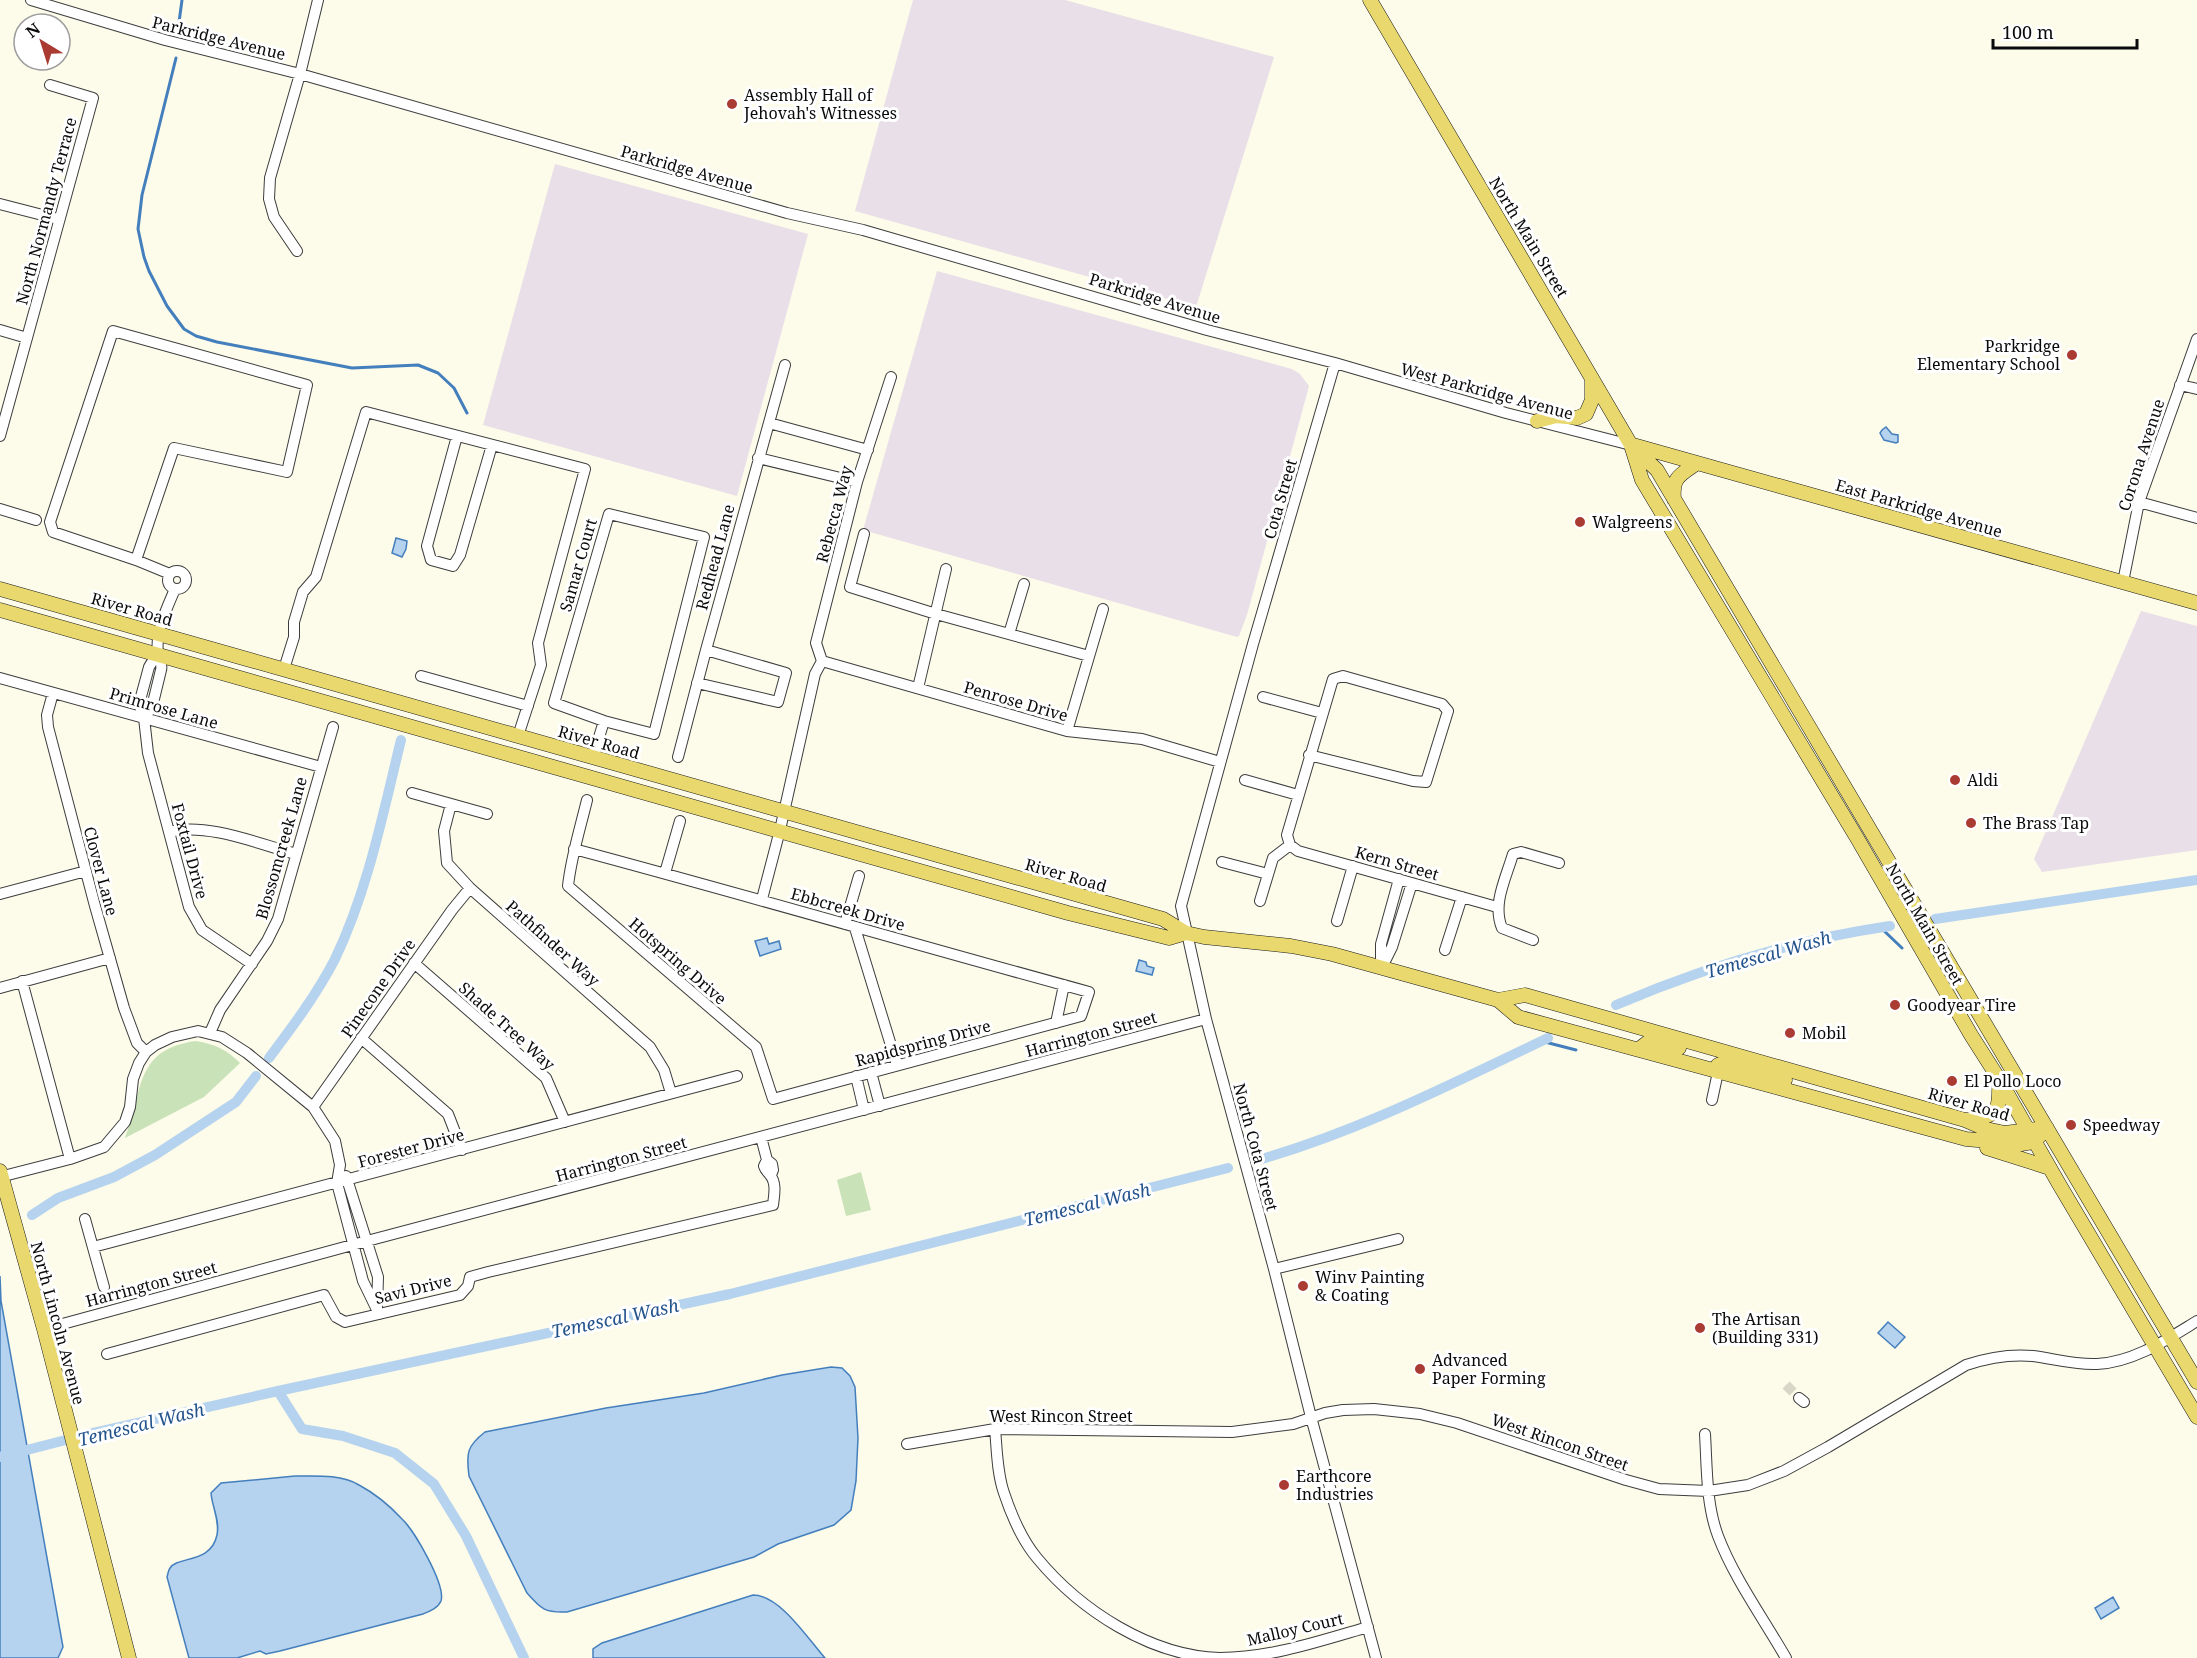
<svg xmlns="http://www.w3.org/2000/svg" width="2197" height="1658" font-family="'Noto Serif',serif">
<style>
.industrial{fill:#e9dfe8}
.green{fill:#c9e2b8}
.water{fill:#b5d2ee;stroke:#447fbd;stroke-width:1.5}
.lines{fill:none;stroke-linecap:round;stroke-linejoin:round}
.stream{stroke:#447fbd;stroke-width:3}
.canal{stroke:#b5d2ee;stroke-width:10}
.minor-tunnel{stroke:#d9d7c8;stroke-width:10;stroke-dasharray:10 5;stroke-linecap:butt}
.minor-casing{stroke:#3d3d3d;stroke-width:12}
.major-casing{stroke:#1b1b1b;stroke-width:15}
.minor{stroke:#fff;stroke-width:10}
.major{stroke:#e8d86e;stroke-width:14}
.poi-dot{fill:#a93b33;stroke:#fff;stroke-width:2}
.labels{text-anchor:middle;dominant-baseline:central;stroke-width:6;stroke-linejoin:round;paint-order:stroke}
.street-label{font-size:16px;fill:#0a0a0a;stroke:#fff}
.poi-label{font-size:16px;fill:#0a0a0a;stroke:#fff;text-anchor:start}
.water-label{font-size:18px;font-style:italic;fill:#23538c;stroke:#fff}
</style>
<rect width="100%" height="100%" fill="#fdfbea"/>
<!-- industrial -->
<path class="industrial" d="M913,0H1065L1274,57L1196,307L855,211Z
M555,164L808,234L737,496L483,425Z
M937,271L1292,369L1300,374L1309,386L1247,615L1239,636L1237,637L863,530Z
M2141,611L2197,626V850L2042,872L2034,859Z"/>
<!-- green -->
<path class="green" d="M196,1041C215,1044 227,1050 240,1063L204,1097L125,1138C143,1092 134,1049 196,1041Z
M861,1172L871,1210L846,1216L837,1180Z"/>
<!-- water -->
<path class="water" d="M1886,427L1892,434L1898,435V442L1896,443L1884,440L1880,433L1882,430Z
M396,538L407,541L406,549L402,557L392,553Z
M767,938L769,944L779,941L781,949L760,956L755,941Z
M1139,960L1146,962L1147,966L1154,968L1152,975L1136,971Z
M0,1276L1,1301L63,1647L58,1658H0Z
M1888,1322L1905,1337L1895,1348L1878,1333Z
M831,1367L842,1368L850,1376L855,1387L858,1438L856,1481L851,1510L834,1525L778,1544L754,1557L567,1612C545,1613 541,1609 527,1593L469,1476C466,1453 467,1446 485,1432L606,1408L704,1393L782,1375Z
M295,1476C315,1476 341,1474 359,1485C374,1493 390,1506 402,1519C414,1530 446,1585 441,1601C438,1608 430,1611 423,1614L280,1651L266,1654L260,1651L237,1658H189L167,1577C168,1574 168,1571 170,1568C177,1556 211,1564 217,1535C220,1520 212,1507 211,1493L221,1483Z
M753,1595C780,1595 808,1639 825,1658H593V1649L602,1643Z
M2113,1597L2119,1608L2101,1619L2095,1608Z"/>
<g class="lines">
<!-- stream -->
<path class="stream" d="M177,37L182,0
M176,58L142,195L138,229L144,257L149,271L167,306L184,329L196,336L217,342L352,368L418,365L438,373L454,388L467,413
M1880,927L1902,948
M1541,1041L1576,1050"/>
<!-- canal -->
<path class="canal" d="M1935,919L2197,880
M1616,1005C1705,967 1794,940 1890,926
M269,1058C293,1026 317,994 335,959C368,890 383,813 401,740
M1258,1160C1360,1131 1453,1083 1548,1038
M32,1215L58,1198L114,1177L155,1155L236,1102L256,1076
M278,1391L302,1429L343,1436L395,1453L434,1484L466,1536L524,1658
M0,1457L89,1434L278,1391L730,1294L1228,1168"/>
<!-- minor-tunnel -->
<path class="minor-tunnel" d="M1786,1385L1799,1398"/>
<defs>
<path id="minor" d="M31,0L165,40L300,74L787,213L863,230L1207,330L1335,363L1506,413L1631,445
M0,204L58,219
M297,251L274,217L269,199L270,178L300,74L318,0
M0,330L27,338
M1335,363L1253,644L1181,906L1206,1019L1274,1269L1311,1417L1376,1658
M2180,385L2197,389
M769,423L868,450
M0,436L93,98L50,85
M457,436L427,546L431,560L453,566L460,555L492,445
M758,458L857,482
M2139,502L2197,518
M0,509L36,520
M609,514L704,537L654,734L604,721L554,703Z
M864,534L850,587L936,614L1089,656
M136,560L174,448L287,472L307,385L113,331L50,522L53,532L136,560L170,574
M168 580a9 9 0 1 1 18 0a9 9 0 1 1-18 0Z
M2123,582L2139,502L2197,339
M1009,634L1024,584
M157,654L149,667L139,704L144,718L148,753L189,907L202,930L252,964
M822,661L816,643L857,482L891,377
M284,669L294,637V622L303,592L316,577L366,412L585,469L538,643L541,665L518,736
M421,676L528,706
M0,678L321,767
M697,683L778,702L786,673L706,650
M918,688L946,569
M53,693L47,715L48,727L95,906L124,1008L137,1043L146,1052
M1263,697L1322,713
M144,718L152,707L161,670C163,663 158,660 158,653C155,632 167,608 175,589
M1067,731L1103,609
M593,757L604,721
M678,757L706,650L785,365
M1245,780L1298,795
M412,793L487,814
M451,804L444,831L447,863L470,888L650,1047L664,1070L671,1093
M169,832C206,822 259,844 296,854
M1290,845L1287,835L1333,679L1343,676L1442,704L1448,711L1426,782L1413,781L1309,755
M1290,845L1298,851L1497,907
M574,849C746,895 917,945 1089,992L1081,1016L773,1099L756,1047L568,886C571,857 580,829 587,800
M1222,862L1268,874
M665,873L680,821
M0,894L86,871
M762,899L780,830L815,674L822,661L1067,731L1142,739L1220,762
M1260,901L1273,858L1290,845
M1337,921L1353,866
M845,924L859,876
M855,928L897,1065
M1533,940L1502,928C1492,904 1506,878 1513,854L1521,852L1559,863
M1445,950L1462,897
M414,963L546,1078L565,1122
M1383,965L1392,947L1412,883
M1381,968V944L1399,879
M22,981L70,1159
M0,988L110,958
M1056,1023L1064,985
M210,1033L220,1010L267,941L278,919L333,727
M361,1038L448,1114L462,1150
M871,1072L880,1106
M856,1076L864,1110
M1712,1100L1718,1072
M313,1107L452,910L470,888
M761,1137L767,1160L772,1164L773,1170L771,1175
M346,1176L378,1277L377,1308
M0,1177L70,1159L104,1147L125,1122L130,1107L133,1079L139,1063L146,1052L155,1045L172,1037L198,1031L222,1037L247,1053L313,1107L335,1141L340,1165L337,1183L363,1281L379,1314
M85,1219L104,1287
M93,1247L737,1076
M1274,1269L1398,1239
M44,1329L367,1241L1206,1019
M107,1354L324,1295L336,1317L345,1322L460,1295L468,1286L470,1277L488,1272L773,1205C774,1196 777,1183 770,1175C768,1172 765,1170 764,1166L767,1160
M1799,1398L1804,1402
M995,1429C997,1450 997,1473 1004,1493C1011,1514 1022,1540 1037,1558C1080,1610 1150,1656 1220,1658C1270,1658 1320,1641 1368,1627
M1705,1434C1707,1467 1706,1504 1718,1536C1734,1578 1763,1618 1786,1658
M907,1444L995,1429L1232,1432L1293,1424L1325,1413L1343,1410L1374,1409L1420,1414L1457,1423L1626,1480L1659,1489L1709,1491L1748,1485L1784,1471L1828,1447L1966,1365C1987,1358 2011,1354 2033,1356C2055,1359 2075,1365 2097,1364C2134,1362 2166,1340 2197,1321"/>
<path id="major" d="M1370,0L1631,445L1642,480L1857,838L1971,1035L1999,1079L2059,1184L2197,1417
M1537,421L1556,416L1577,418L1586,414L1592,400V380
M1633,445L2197,603
M1633,447L1657,470L2197,1382
M1674,499C1672,477 1680,475 1697,463
M0,589L1163,919L1186,933L1204,937L1291,946L1332,954L1498,1000L1518,1017L1966,1139L2021,1144L2034,1142L2047,1128
M0,610L1068,913L1169,938L1186,933
M1498,1000L1525,995L1965,1120L1986,1129L2005,1133L2036,1129
M1639,1049L1648,1042L1679,1048
M1718,1072V1065L1723,1063L1785,1080
M1967,1120C1999,1116 2000,1111 1999,1081
M1987,1148L2050,1168
M0,1171L44,1329L129,1658"/>
</defs>
<!-- minor casing -->
<use href="#minor" class="minor-casing"/>
<!-- major casing -->
<use href="#major" class="major-casing"/>
<!-- minor -->
<use href="#minor" class="minor"/>
<!-- major -->
<use href="#major" class="major"/>
</g>
<!-- markers -->
<g class="poi-dot">
<circle cx="732" cy="104" r="6"/>
<circle cx="2072" cy="355" r="6"/>
<circle cx="1580" cy="522" r="6"/>
<circle cx="1955" cy="780" r="6"/>
<circle cx="1971" cy="823" r="6"/>
<circle cx="1895" cy="1005" r="6"/>
<circle cx="1790" cy="1033" r="6"/>
<circle cx="1952" cy="1081" r="6"/>
<circle cx="2071" cy="1125" r="6"/>
<circle cx="1303" cy="1286" r="6"/>
<circle cx="1700" cy="1328" r="6"/>
<circle cx="1420" cy="1369" r="6"/>
<circle cx="1284" cy="1485" r="6"/>
</g>
<g class="labels">
<!-- street labels -->
<g class="street-label">
<text transform="translate(219 38) rotate(14)">Parkridge Avenue</text>
<text transform="translate(687 169) rotate(16)">Parkridge Avenue</text>
<text transform="translate(46 211) rotate(-75)">North Normandy Terrace</text>
<text transform="translate(1529 237) rotate(59)">North Main Street</text>
<text transform="translate(1155 298) rotate(17)">Parkridge Avenue</text>
<text transform="translate(1487 391) rotate(15)">West Parkridge Avenue</text>
<text transform="translate(2141 455) rotate(-72)">Corona Avenue</text>
<text transform="translate(1280 499) rotate(-74)">Cota Street</text>
<text transform="translate(1919 508) rotate(16)">East Parkridge Avenue</text>
<text transform="translate(834 514) rotate(-75)">Rebecca Way</text>
<text transform="translate(715 557) rotate(-75)">Redhead Lane</text>
<text transform="translate(578 565) rotate(-74)">Samar Court</text>
<text transform="translate(132 609) rotate(16)">River Road</text>
<text transform="translate(1016 701) rotate(16)">Penrose Drive</text>
<text transform="translate(164 708) rotate(16)">Primrose Lane</text>
<text transform="translate(599 742) rotate(16)">River Road</text>
<text transform="translate(281 848) rotate(-74)">Blossomcreek Lane</text>
<text transform="translate(190 851) rotate(75)">Foxtail Drive</text>
<text transform="translate(1397 863) rotate(16)">Kern Street</text>
<text transform="translate(101 871) rotate(75)">Clover Lane</text>
<text transform="translate(1066 875) rotate(16)">River Road</text>
<text transform="translate(848 909) rotate(16)">Ebbcreek Drive</text>
<text transform="translate(1925 924) rotate(60)">North Main Street</text>
<text transform="translate(553 943) rotate(42)">Pathfinder Way</text>
<text transform="translate(678 961) rotate(41)">Hotspring Drive</text>
<text transform="translate(378 988) rotate(-55)">Pinecone Drive</text>
<text transform="translate(507 1026) rotate(42)">Shade Tree Way</text>
<text transform="translate(1091 1034) rotate(-15)">Harrington Street</text>
<text transform="translate(923 1043) rotate(-15)">Rapidspring Drive</text>
<text transform="translate(1969 1104) rotate(16)">River Road</text>
<text transform="translate(1256 1147) rotate(75)">North Cota Street</text>
<text transform="translate(411 1148) rotate(-15)">Forester Drive</text>
<text transform="translate(621 1159) rotate(-15)">Harrington Street</text>
<text transform="translate(151 1284) rotate(-15)">Harrington Street</text>
<text transform="translate(413 1289) rotate(-14)">Savi Drive</text>
<text transform="translate(58 1323) rotate(75)">North Lincoln Avenue</text>
<text x="1061" y="1416">West Rincon Street</text>
<text transform="translate(1560 1442) rotate(19)">West Rincon Street</text>
<text transform="translate(1295 1629) rotate(-13)">Malloy Court</text>
</g>
<!-- poi labels -->
<g class="poi-label">
<text x="744" y="95">Assembly Hall of<tspan x="744" dy="18">Jehovah's Witnesses</tspan></text>
<text x="2060" y="346" text-anchor="end">Parkridge<tspan x="2060" dy="18">Elementary School</tspan></text>
<text x="1592" y="522">Walgreens</text>
<text x="1967" y="780">Aldi</text>
<text x="1983" y="823">The Brass Tap</text>
<text x="1907" y="1005">Goodyear Tire</text>
<text x="1802" y="1033">Mobil</text>
<text x="1964" y="1081">El Pollo Loco</text>
<text x="2083" y="1125">Speedway</text>
<text x="1315" y="1277">Winv Painting<tspan x="1315" dy="18">&amp; Coating</tspan></text>
<text x="1712" y="1319">The Artisan<tspan x="1712" dy="18">(Building 331)</tspan></text>
<text x="1432" y="1360">Advanced<tspan x="1432" dy="18">Paper Forming</tspan></text>
<text x="1296" y="1476">Earthcore<tspan x="1296" dy="18">Industries</tspan></text>
</g>
<!-- water labels -->
<g class="water-label">
<text transform="translate(1768 954) rotate(-16)">Temescal Wash</text>
<text transform="translate(1087 1204) rotate(-14)">Temescal Wash</text>
<text transform="translate(615 1318) rotate(-12)">Temescal Wash</text>
<text transform="translate(141 1424) rotate(-14)">Temescal Wash</text>
</g>
</g>
<!-- north arrow -->
<g transform="translate(42 42) rotate(322)"><circle r="28" fill="#ffffff" stroke="#9d9d9d" stroke-width="1.5"/>
<path d="M0-4.5L10 22L0 15L-10 22Z" fill="#a93b33"/>
<text y="-9" font-size="16" font-weight="bold" text-anchor="middle" fill="#0a0a0a">N</text>
</g>
<!-- scale -->
<path d="M1993 39v9h144v-9" fill="none" stroke="#0a0a0a" stroke-width="3"/>
<text x="2002" y="39" font-size="18" fill="#0a0a0a" stroke="#ffffff" stroke-width="4.5" paint-order="stroke">100 m</text>
</svg>
